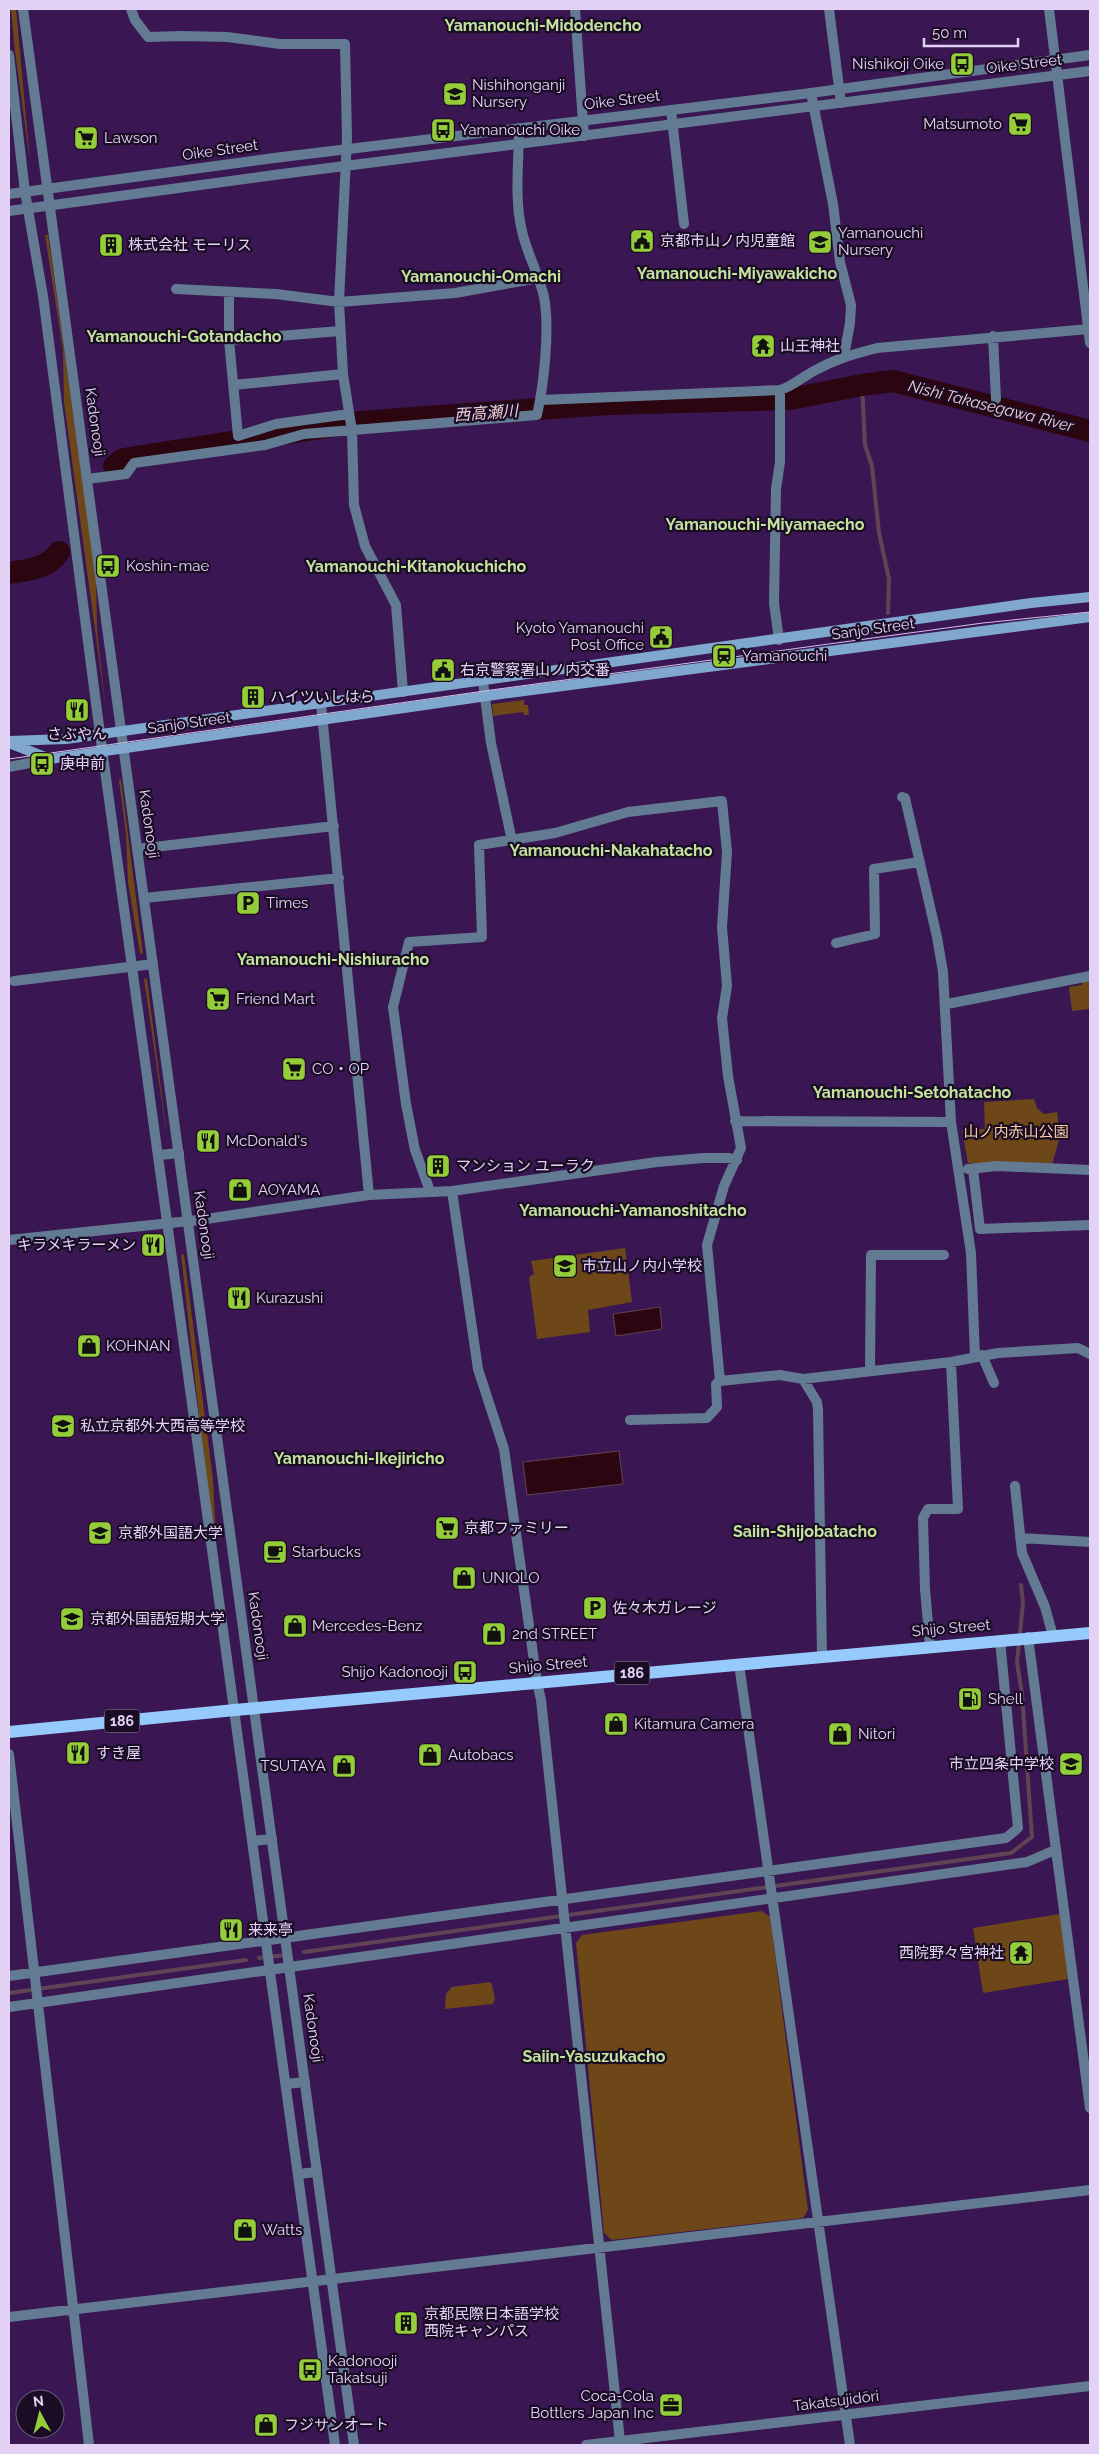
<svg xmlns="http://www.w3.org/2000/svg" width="1099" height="2454" font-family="Raleway,'Noto Sans JP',sans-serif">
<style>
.green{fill:#6d4718}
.water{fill:#2b0610;stroke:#624355}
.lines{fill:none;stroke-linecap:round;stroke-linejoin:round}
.stream{stroke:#624355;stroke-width:4}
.river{stroke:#2b0610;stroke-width:22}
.minor{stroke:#627b93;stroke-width:10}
.tertiary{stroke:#627b93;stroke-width:10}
.secondary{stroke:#80a7ce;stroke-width:10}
.primary{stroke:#96cafc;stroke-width:12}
.tram{stroke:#d3bfe5;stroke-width:1}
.labels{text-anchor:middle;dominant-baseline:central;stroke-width:4.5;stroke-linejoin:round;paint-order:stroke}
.shield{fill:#1a0c25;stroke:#a797b7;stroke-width:1}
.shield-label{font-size:14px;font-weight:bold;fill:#e4d2f6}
.poi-label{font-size:15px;fill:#e4d2f6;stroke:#1a0c25;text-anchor:start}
.street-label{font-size:15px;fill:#e4d2f6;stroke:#1a0c25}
.park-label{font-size:15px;fill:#f8cea2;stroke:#1a0c25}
.neighbourhood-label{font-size:16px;font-weight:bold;fill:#c3e39c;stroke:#1a0c25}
.water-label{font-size:16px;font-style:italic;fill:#efced3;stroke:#1a0c25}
</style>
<rect width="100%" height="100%" fill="#3a1752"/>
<!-- green -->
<path class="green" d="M11,9H16L30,161L15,51Z
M45,235H48L96,577L97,631L106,710L64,402L63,350Z
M524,700V705H528L529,715H524L523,712L493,716L492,704Z
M121,779L143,953V954L140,953L128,883L126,834L119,780Z
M145,978L147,979L168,1144L144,979Z
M1090,980V1009L1072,1011L1069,987L1082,985V981Z
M1034,1099L1037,1108L1044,1114L1057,1112L1060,1136L1052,1165L968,1163L962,1130L985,1129L984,1102Z
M625,1248L632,1302L588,1310L590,1332L537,1339L529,1277L534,1274L531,1261Z
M181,1254L184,1255L213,1479L217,1561L215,1560Z
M762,1911L770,1917L808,2210L803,2218L612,2240L604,2233L576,1943L582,1935Z
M1060,1914L1068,1979L983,1993L973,1928Z
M491,1982L495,1998L493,2004L445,2009L446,1994L452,1987Z"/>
<!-- water -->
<path class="water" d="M660,1307L662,1329L616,1336L613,1314Z
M619,1451L623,1484L527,1495L523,1462Z"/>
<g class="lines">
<!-- stream -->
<path class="stream" d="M862,385L865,445L872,466L879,533L889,579L888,613
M304,1952L1011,1853L1032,1837L1022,1694L1017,1662L1023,1603L1021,1585
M259,1958L286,1955
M9,1993L246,1960"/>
<!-- river -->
<path class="river" d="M114,466L123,459L359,422L609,404L790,399L862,385L893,381L1090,431
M9,573C27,570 48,569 59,552"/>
<!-- minor -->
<path class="minor" d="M131,9L135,20L148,37L182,36L227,37L280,44H345L347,138L339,302L343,374L352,431L354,505L365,546L396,605L403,692
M575,9L584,136
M829,9L841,103
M811,93L833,204L840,262L851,305L850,323L844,356
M671,110L684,224
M176,289L276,294L339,302L455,293L539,278
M229,292V340L238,436L276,424L349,414
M993,336L996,399
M229,340L340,331
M233,385L343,374
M541,400L780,390C792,387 802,377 814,371C835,359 854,354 877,348L1089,329
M87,479L126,474L134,463L265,445L304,434L537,415C544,384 550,328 544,297C539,274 527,254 522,231C514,199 519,161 519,128
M779,640L774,603L776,489L780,462V390
M483,682L491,743L512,841
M321,704L369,1195
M9,767L50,759
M902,797L905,798L937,937L943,972L951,1122L971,1253L975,1357
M137,849L334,826
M144,898L339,878
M836,943L875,934L874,869L919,862
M14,981L153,964
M947,1004L1090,976
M735,1121L951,1122
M160,1155L179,1153
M968,1169L997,1166L1090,1170
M973,1169L980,1229L1090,1225
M430,1191L415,1150L406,1104L393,1007L409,942L482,937L479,845L555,833L628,812L722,801L727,852L722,927L727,986L722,1018L728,1076L741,1148L724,1186L707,1245L720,1381L780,1375L803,1379L951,1362L998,1353L1078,1348L1090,1354
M452,1191L478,1369L504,1449L537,1682L541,1700L620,2441
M9,1240L199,1220L369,1195L452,1191L657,1162L703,1158H729L737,1160
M982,1355L994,1383
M870,1370L871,1255H944
M803,1379L817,1402L818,1410L822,1656
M630,1420L707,1418L717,1407L716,1384L720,1381
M1015,1486L1022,1553L1045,1607L1053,1636
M1020,1538L1090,1542
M1028,1637L1090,2108
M930,1646L925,1589L923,1518L928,1509H958L951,1362
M739,1664L850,2445
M9,1754L89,2445
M253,1841L272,1839
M9,1976L1006,1838L1018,1828L1000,1640
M9,2007L1027,1862L1055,1850
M286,2084L305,2082
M298,2174L317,2172
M9,2317L1090,2190"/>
<!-- tertiary -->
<path class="tertiary" d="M23,9L354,2445
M1049,9L1090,343
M9,55L25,192L43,296L100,734L335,2445
M9,194L274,158L811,93L1090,55
M9,211L274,175L1090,71
M586,2445L1090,2386"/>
<!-- secondary -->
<path class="secondary" d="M9,741L66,739L1031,603L1090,597
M9,743L50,759L501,694L1090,617"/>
<!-- primary -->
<path class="primary" d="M9,1732L235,1710L1090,1633"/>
<!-- tram -->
<path class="tram" d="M9,759L484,691L983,623L1090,612"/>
</g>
<!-- icons -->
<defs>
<symbol id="bus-square" viewBox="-11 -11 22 22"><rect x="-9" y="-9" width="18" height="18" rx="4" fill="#95cc3a" stroke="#1a0c25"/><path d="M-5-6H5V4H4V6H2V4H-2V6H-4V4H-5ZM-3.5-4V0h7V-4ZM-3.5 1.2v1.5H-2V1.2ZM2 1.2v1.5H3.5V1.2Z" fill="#111"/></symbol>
<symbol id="school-square" viewBox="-11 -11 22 22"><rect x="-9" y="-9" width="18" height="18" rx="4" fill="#95cc3a" stroke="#1a0c25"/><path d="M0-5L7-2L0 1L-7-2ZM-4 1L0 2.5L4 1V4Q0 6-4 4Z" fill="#111"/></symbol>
<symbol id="supermarket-square" viewBox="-11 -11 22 22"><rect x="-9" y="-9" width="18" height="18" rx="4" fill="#95cc3a" stroke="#1a0c25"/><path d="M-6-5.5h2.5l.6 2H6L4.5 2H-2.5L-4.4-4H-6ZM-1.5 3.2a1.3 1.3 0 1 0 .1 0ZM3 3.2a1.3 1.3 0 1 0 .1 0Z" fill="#111"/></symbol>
<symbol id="civic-square" viewBox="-11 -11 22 22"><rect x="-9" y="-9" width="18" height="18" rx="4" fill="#95cc3a" stroke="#1a0c25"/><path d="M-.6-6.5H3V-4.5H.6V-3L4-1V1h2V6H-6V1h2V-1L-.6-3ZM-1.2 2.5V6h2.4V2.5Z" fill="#111"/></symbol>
<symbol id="building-square" viewBox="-11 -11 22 22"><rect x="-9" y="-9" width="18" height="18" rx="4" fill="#95cc3a" stroke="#1a0c25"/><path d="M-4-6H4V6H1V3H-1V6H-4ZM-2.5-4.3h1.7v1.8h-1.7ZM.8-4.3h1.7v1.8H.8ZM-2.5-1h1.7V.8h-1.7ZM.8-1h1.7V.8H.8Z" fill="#111"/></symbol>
<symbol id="temple-square" viewBox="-11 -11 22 22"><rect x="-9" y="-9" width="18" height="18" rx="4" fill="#95cc3a" stroke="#1a0c25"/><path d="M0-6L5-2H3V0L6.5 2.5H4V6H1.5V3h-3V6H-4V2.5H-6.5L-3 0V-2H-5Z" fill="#111"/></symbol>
<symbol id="station-square" viewBox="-11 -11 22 22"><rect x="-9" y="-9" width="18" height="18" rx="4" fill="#95cc3a" stroke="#1a0c25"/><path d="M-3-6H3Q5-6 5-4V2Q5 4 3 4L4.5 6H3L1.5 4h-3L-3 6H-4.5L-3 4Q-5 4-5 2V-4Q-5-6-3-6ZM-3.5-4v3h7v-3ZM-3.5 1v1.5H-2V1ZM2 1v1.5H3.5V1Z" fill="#111"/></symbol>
<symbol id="restaurant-square" viewBox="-11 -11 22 22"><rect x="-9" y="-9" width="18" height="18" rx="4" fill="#95cc3a" stroke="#1a0c25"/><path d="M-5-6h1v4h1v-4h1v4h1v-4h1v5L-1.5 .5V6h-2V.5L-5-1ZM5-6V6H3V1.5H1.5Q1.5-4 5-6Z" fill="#111"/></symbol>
<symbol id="parking-square" viewBox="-11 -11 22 22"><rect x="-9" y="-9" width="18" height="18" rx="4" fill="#95cc3a" stroke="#1a0c25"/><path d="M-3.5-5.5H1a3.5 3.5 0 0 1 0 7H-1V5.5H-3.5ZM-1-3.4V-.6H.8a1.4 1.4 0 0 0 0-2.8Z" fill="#111"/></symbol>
<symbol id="shop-square" viewBox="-11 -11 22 22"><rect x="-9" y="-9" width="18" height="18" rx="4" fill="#95cc3a" stroke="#1a0c25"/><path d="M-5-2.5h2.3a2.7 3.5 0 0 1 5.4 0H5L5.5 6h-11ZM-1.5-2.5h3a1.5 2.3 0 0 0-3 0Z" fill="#111"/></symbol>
<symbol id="university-square" viewBox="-11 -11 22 22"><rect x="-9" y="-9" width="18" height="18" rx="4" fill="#95cc3a" stroke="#1a0c25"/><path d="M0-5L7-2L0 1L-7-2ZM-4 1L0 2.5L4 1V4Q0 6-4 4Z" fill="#111"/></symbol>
<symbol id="cafe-square" viewBox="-11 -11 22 22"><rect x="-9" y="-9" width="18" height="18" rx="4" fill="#95cc3a" stroke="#1a0c25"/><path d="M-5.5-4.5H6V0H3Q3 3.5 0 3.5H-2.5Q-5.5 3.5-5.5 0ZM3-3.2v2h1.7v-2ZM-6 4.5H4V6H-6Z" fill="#111"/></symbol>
<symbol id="fuel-square" viewBox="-11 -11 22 22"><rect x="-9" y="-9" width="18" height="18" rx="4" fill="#95cc3a" stroke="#1a0c25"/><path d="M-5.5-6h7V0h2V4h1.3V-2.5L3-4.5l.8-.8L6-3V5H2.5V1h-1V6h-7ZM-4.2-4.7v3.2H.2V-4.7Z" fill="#111"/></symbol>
<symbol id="office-square" viewBox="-11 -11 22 22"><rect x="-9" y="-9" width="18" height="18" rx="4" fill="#95cc3a" stroke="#1a0c25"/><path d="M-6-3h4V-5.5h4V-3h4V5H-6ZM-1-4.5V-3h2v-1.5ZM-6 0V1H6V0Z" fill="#111"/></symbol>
</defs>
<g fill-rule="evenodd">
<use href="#bus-square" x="948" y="50" width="28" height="28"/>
<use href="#school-square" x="441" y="80" width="28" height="28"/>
<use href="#supermarket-square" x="1006" y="110" width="28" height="28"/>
<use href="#bus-square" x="429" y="116" width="28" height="28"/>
<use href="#supermarket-square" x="72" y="124" width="28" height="28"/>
<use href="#civic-square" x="628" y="227" width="28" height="28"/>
<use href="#school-square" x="806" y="228" width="28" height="28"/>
<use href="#building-square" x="97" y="231" width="28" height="28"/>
<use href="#temple-square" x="749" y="332" width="28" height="28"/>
<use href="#bus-square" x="94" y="552" width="28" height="28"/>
<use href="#civic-square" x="647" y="623" width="28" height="28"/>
<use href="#station-square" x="710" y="642" width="28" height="28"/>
<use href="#civic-square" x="429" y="656" width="28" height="28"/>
<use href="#building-square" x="239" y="683" width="28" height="28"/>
<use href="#restaurant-square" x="63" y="696" width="28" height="28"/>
<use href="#bus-square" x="28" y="750" width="28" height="28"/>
<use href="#parking-square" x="234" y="889" width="28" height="28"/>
<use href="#supermarket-square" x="204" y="985" width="28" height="28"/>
<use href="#supermarket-square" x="280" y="1055" width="28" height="28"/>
<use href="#restaurant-square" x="194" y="1127" width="28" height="28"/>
<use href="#building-square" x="424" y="1152" width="28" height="28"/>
<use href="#shop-square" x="226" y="1176" width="28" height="28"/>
<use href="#restaurant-square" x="139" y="1231" width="28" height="28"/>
<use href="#school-square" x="551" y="1252" width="28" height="28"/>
<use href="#restaurant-square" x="225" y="1284" width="28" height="28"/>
<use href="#shop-square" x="75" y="1332" width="28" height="28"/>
<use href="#school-square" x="49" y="1412" width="28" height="28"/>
<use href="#supermarket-square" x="433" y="1514" width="28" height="28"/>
<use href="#university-square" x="86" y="1519" width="28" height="28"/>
<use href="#cafe-square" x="261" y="1538" width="28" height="28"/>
<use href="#shop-square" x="450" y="1564" width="28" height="28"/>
<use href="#parking-square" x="581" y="1594" width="28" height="28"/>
<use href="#university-square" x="58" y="1605" width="28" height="28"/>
<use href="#shop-square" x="281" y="1612" width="28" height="28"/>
<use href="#shop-square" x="480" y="1620" width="28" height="28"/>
<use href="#bus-square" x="451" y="1658" width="28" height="28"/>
<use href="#fuel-square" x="956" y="1685" width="28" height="28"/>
<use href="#shop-square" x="602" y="1710" width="28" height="28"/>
<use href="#shop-square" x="826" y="1720" width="28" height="28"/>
<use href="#restaurant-square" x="64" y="1739" width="28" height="28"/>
<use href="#shop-square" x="416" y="1741" width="28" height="28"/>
<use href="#school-square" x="1057" y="1750" width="28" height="28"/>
<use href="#shop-square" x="330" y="1752" width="28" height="28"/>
<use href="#restaurant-square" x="217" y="1916" width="28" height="28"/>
<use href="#temple-square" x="1007" y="1939" width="28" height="28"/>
<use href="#shop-square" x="231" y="2216" width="28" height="28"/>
<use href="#building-square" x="392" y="2309" width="28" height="28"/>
<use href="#bus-square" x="296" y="2356" width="28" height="28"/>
<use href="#office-square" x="657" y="2391" width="28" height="28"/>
<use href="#shop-square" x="252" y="2411" width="28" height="28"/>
</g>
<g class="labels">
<!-- shield labels -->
<g class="shield">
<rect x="614.5" y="1661.5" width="35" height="23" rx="4"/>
<rect x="104.5" y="1709.5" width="35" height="23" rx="4"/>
</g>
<g class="shield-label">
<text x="632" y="1673">186</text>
<text x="122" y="1721">186</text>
</g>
<!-- poi labels -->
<g class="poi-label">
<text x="944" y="64" text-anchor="end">Nishikoji Oike</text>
<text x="472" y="85">Nishihonganji<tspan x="472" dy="17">Nursery</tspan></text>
<text x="1002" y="124" text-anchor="end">Matsumoto</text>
<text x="460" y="130">Yamanouchi Oike</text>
<text x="104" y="138">Lawson</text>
<text x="838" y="233">Yamanouchi<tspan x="838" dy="17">Nursery</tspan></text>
<text x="660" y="241">京都市山ノ内児童館</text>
<text x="128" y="245">株式会社 モーリス</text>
<text x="780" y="346">山王神社</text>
<text x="126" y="566">Koshin-mae</text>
<text x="644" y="628" text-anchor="end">Kyoto Yamanouchi<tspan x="644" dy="17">Post Office</tspan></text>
<text x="742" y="656">Yamanouchi</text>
<text x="460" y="670">右京警察署山ノ内交番</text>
<text x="270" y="697">ハイツいしはら</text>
<text x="77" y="734" text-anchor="middle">さぶやん</text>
<text x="60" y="764">庚申前</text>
<text x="266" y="903">Times</text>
<text x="236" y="999">Friend Mart</text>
<text x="312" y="1069">CO・OP</text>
<text x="226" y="1141">McDonald's</text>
<text x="456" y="1166">マンション ユーラク</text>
<text x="258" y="1190">AOYAMA</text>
<text x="136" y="1245" text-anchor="end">キラメキラーメン</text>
<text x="582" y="1266">市立山ノ内小学校</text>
<text x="256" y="1298">Kurazushi</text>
<text x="106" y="1346">KOHNAN</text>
<text x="80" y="1426">私立京都外大西高等学校</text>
<text x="464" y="1528">京都ファミリー</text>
<text x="118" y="1533">京都外国語大学</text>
<text x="292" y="1552">Starbucks</text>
<text x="482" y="1578">UNIQLO</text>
<text x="612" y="1608">佐々木ガレージ</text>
<text x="90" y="1619">京都外国語短期大学</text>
<text x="312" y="1626">Mercedes-Benz</text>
<text x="512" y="1634">2nd STREET</text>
<text x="448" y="1672" text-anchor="end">Shijo Kadonooji</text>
<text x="988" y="1699">Shell</text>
<text x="634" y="1724">Kitamura Camera</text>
<text x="858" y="1734">Nitori</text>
<text x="96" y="1753">すき屋</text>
<text x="448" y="1755">Autobacs</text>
<text x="1054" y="1764" text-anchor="end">市立四条中学校</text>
<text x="326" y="1766" text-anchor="end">TSUTAYA</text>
<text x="248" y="1930">来来亭</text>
<text x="1004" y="1953" text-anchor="end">西院野々宮神社</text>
<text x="262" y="2230">Watts</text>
<text x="424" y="2314">京都民際日本語学校<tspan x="424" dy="17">西院キャンパス</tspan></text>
<text x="328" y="2361">Kadonooji<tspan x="328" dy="17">Takatsuji</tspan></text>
<text x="654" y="2396" text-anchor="end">Coca-Cola<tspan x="654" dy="17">Bottlers Japan Inc</tspan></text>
<text x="284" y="2425">フジサンオート</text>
</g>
<!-- street labels -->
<g class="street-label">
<text transform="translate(1024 64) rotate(-7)">Oike Street</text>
<text transform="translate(622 100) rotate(-7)">Oike Street</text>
<text transform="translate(220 150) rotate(-8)">Oike Street</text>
<text transform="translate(95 422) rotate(82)">Kadonooji</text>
<text transform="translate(873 629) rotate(-8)">Sanjo Street</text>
<text transform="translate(189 723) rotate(-8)">Sanjo Street</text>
<text transform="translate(149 824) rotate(82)">Kadonooji</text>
<text transform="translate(204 1225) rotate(82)">Kadonooji</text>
<text transform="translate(258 1626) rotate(82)">Kadonooji</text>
<text transform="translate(951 1628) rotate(-5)">Shijo Street</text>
<text transform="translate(548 1665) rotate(-5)">Shijo Street</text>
<text transform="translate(313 2028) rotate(82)">Kadonooji</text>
<text transform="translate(836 2401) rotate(-7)">Takatsujidōri</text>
</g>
<!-- park labels -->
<g class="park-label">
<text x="1016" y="1132">山ノ内赤山公園</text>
</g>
<!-- neighbourhood labels -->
<g class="neighbourhood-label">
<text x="543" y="25">Yamanouchi-Midodencho</text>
<text x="737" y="273">Yamanouchi-Miyawakicho</text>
<text x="481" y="276">Yamanouchi-Omachi</text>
<text x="184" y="336">Yamanouchi-Gotandacho</text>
<text x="765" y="524">Yamanouchi-Miyamaecho</text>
<text x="416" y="566">Yamanouchi-Kitanokuchicho</text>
<text x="611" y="850">Yamanouchi-Nakahatacho</text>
<text x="333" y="959">Yamanouchi-Nishiuracho</text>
<text x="912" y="1092">Yamanouchi-Setohatacho</text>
<text x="633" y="1210">Yamanouchi-Yamanoshitacho</text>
<text x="359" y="1458">Yamanouchi-Ikejiricho</text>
<text x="805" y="1531">Saiin-Shijobatacho</text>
<text x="594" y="2056">Saiin-Yasuzukacho</text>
</g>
<!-- water labels -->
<g class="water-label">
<text transform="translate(991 406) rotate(14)">Nishi Takasegawa River</text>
<text transform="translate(486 413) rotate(-4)">西高瀬川</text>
</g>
</g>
<!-- border -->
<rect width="1099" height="2454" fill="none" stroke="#e4d2f6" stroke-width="20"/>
<!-- north arrow -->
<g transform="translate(40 2414) rotate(353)"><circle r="24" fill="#1a0c25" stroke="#6b5b79"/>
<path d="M0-4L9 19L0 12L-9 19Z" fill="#95cc3a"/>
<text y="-8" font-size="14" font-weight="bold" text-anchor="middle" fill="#e4d2f6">N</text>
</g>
<!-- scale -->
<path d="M924 38v8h94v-8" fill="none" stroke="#e4d2f6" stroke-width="2.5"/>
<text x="932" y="38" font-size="15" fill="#e4d2f6" stroke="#1a0c25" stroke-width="4" paint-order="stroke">50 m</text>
</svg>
